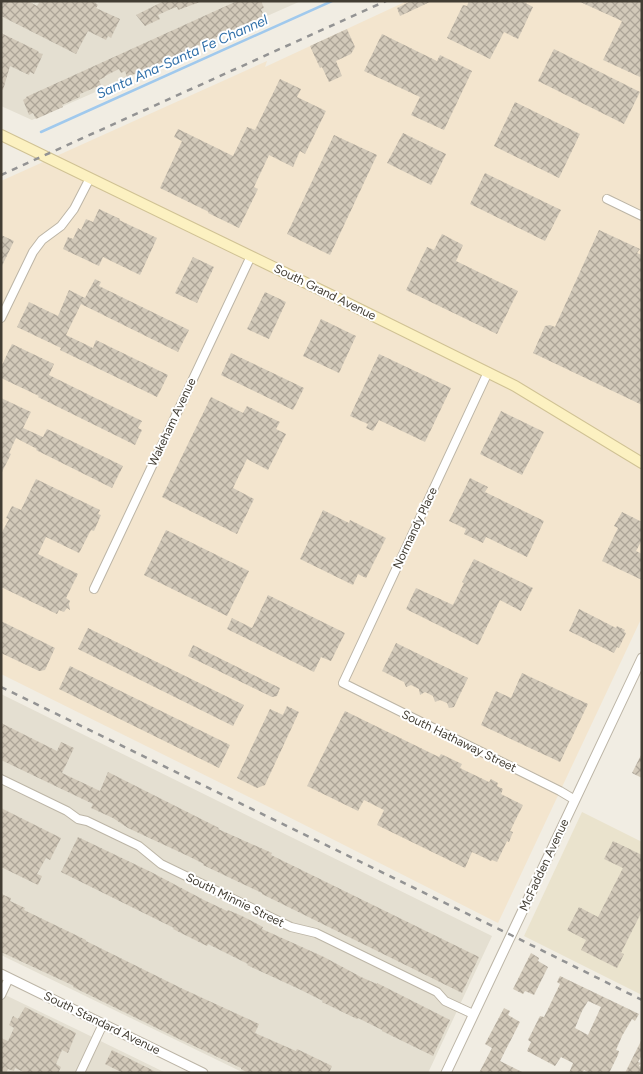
<svg xmlns="http://www.w3.org/2000/svg" width="643" height="1074" font-family="Figtree,sans-serif">
<style>
.residential{fill:#e4dfd1}
.commercial{fill:#f3e5ce}
.education{fill:#eae3cd}
.lines{fill:none;stroke-linecap:round;stroke-linejoin:round}
.stream{stroke:#a0c9ed;stroke-width:2.5}
.building{fill:url(#building-cross-hatch);fill-rule:evenodd}
.minor-casing{stroke:#bcb5a6;stroke-width:10}
.tertiary-casing{stroke:#bcb5a6;stroke-width:11}
.secondary-casing{stroke:#d0c294;stroke-width:12}
.minor{stroke:#fff;stroke-width:8}
.tertiary{stroke:#fff;stroke-width:9}
.secondary{stroke:#fcf1c1;stroke-width:10}
.rail{stroke:#939393;stroke-width:2.5;stroke-dasharray:6 6;stroke-linecap:butt}
.labels{text-anchor:middle;dominant-baseline:central;stroke-width:4;stroke-linejoin:round;paint-order:stroke}
.street-label{font-size:12px;fill:#423d33;stroke:#fff}
.water-label{font-size:14px;font-style:italic;fill:#3170a9;stroke:#fff}
</style>
<defs>
<pattern id="building-cross-hatch" width="8" height="8" patternUnits="userSpaceOnUse" patternTransform="scale(1.25)"><rect width="8" height="8" fill="#d2c9b9"/><path d="M0 0l8 8M0 8l8-8" fill="none" stroke="#aca497"/></pattern>
</defs>
<rect width="100%" height="100%" fill="#f1ede3"/>
<!-- residential -->
<path class="residential" d="M1,1H301L32,120L1,106Z
M1,694L492,936L428,1073H244L1,955Z
M1,993L80,1031L166,1073H1Z"/>
<!-- commercial -->
<path class="commercial" d="M407,1H642V617L498,923L273,809L1,674V181L267,61L265,67Z"/>
<!-- education -->
<path class="education" d="M582,812L642,842V995L524,936Z"/>
<g class="lines">
<!-- stream -->
<path class="stream" d="M41,132L332,1"/>
</g>
<!-- building -->
<path class="building" d="M1,1H28L37,6L40,1H93L98,5L96,8L120,19L111,38L108,36L106,40L88,31L76,54L1,16Z
M164,1H200V2L178,10L177,7L171,9L158,15L160,19L145,26L136,15Z
M237,1H261L264,8L261,9L264,16L190,49L191,50L173,58L127,77L125,71L121,73L119,69L105,76V77L99,80L101,85L80,94V97L62,105L63,107L36,119L33,113L29,115L23,100L26,98V97Z
M411,1H432L400,16L397,8Z
M469,1H522L533,7L518,39L504,32L490,59L447,38L463,5L467,6Z
M578,1H642V74L640,77L603,60L622,21Z
M347,29L355,47L351,54L336,61L342,76L329,82L322,67L320,68L310,46Z
M1,33L38,51L39,53L43,54L34,74L30,72L29,75L10,66L3,90L1,89Z
M382,34L437,61L440,55L472,71L444,130L411,115L420,97L364,71Z
M554,49L640,92L624,124L538,81Z
M280,79L301,89L297,97L326,111L305,154L300,151L293,167L269,155L254,187L258,189L239,228L208,213L209,212L160,188L182,141L174,137L178,129L233,156L247,127L255,130Z
M515,102L580,134L559,178L494,146Z
M403,133L446,154L431,185L387,163Z
M334,135L377,155L330,255L287,234Z
M485,173L561,210L545,241L470,204Z
M99,209L120,219L119,220L157,238L140,275L103,257L99,266L63,249L68,237L73,239L78,228L81,230L86,219L93,222Z
M599,230L640,249L637,253L642,255V405L533,353L545,326L550,325L555,327Z
M442,234L463,245L456,261L518,291L497,334L406,290L427,247L434,250Z
M1,235L14,241L1,268Z
M193,257L214,267L197,303L175,293Z
M95,279L101,282L99,286L189,330L178,352L81,304L66,335L93,348L96,340L168,375L157,397L60,350L61,348L17,327L29,302L58,316L69,290L85,298Z
M265,292L286,302L269,339L247,329Z
M321,319L356,336L339,373L303,356Z
M12,344L54,364L49,375L142,421L138,428L142,430L135,445L38,397L39,396L1,378V367Z
M231,353L304,388L293,410L221,375Z
M379,354L451,388L425,442L379,420L373,431L366,428L368,424L350,416Z
M211,397L243,413L247,406L280,422L276,429L286,434L268,470L247,459L233,488L254,499L237,534L162,497Z
M1,398L31,412L23,428L43,437L47,429L123,466L112,488L36,450L37,449L16,438L9,453L11,454L1,474Z
M501,411L544,432L522,475L480,454Z
M470,478L488,487L485,492L544,521L527,557L486,537L483,543L464,534L466,529L449,521Z
M36,479L100,510L98,514L101,515L94,531L91,530L79,553L46,537L38,554L78,574L66,598L70,601L69,604L70,610L67,608L64,612L59,610L57,614L1,587V534L9,519L6,518L12,506L21,510Z
M323,510L349,523L350,520L386,538L366,578L358,574L353,585L300,559Z
M622,512L642,522V540L636,551L642,554V580L602,561L618,528L614,526Z
M166,530L249,571L227,616L144,575Z
M474,559L533,588L521,611L500,600L478,645L406,609L416,588L453,605L464,583L462,582Z
M268,595L345,633L331,661L321,657L314,672L227,629L232,618L252,628Z
M579,609L616,628L617,626L625,630L624,632L626,633L619,648L617,647L614,653L569,631Z
M1,621L55,648L45,670L39,671L1,653Z
M88,628L244,705L233,726L78,649Z
M396,643L468,678L454,707L449,708L447,703L440,700L435,702L433,696L425,692L420,695L419,689L411,685L406,687L404,682L382,671Z
M193,645L280,688L277,696L272,697L188,656Z
M70,666L230,745L219,768L59,689Z
M522,673L588,704L560,762L481,725L496,691L511,698Z
M287,706L299,712L265,785L257,788L237,778L270,709L283,715Z
M345,711L439,757L441,754L462,764L460,768L489,782L491,779L498,783L497,786L503,789L501,794L523,805L510,831L513,832L509,842L507,841L497,862L492,860L491,861L472,852L465,868L377,825L384,810L364,800L358,811L307,786Z
M1,723L57,751L61,742L74,748L62,773L100,791L108,772L219,828L218,829L272,853L271,855L479,957L462,993L262,894V893L203,865L204,864L188,856L128,828L113,818L91,808L93,804L1,760Z
M642,753V778L632,773Z
M1,808L61,838L50,860L46,858L37,874L42,876L38,885L1,867Z
M78,837L151,872L204,900L227,911L228,910L242,916L263,927L262,929L324,957L361,977L377,984V983L450,1020L433,1056L382,1031V1030L358,1018L357,1019L322,1002L323,1001L299,989L247,965L248,964L208,944L207,946L173,929L174,928L61,872Z
M613,841L642,855V911L621,953L624,954L617,968L581,950L586,940L567,930L579,907L598,917L623,868L604,859Z
M1,894L11,898L10,901L25,908L24,910L86,940V941L183,989L259,1024L255,1033L296,1051L297,1049L332,1066L329,1073H248L241,1069V1068L179,1039L73,987L74,986L1,952Z
M531,953L539,958L538,961L548,967L534,995L525,991L523,994L513,989Z
M560,976L639,1014L635,1021L632,1019L622,1036L616,1050L619,1051L618,1055L609,1073H590L584,1070L582,1073H569L573,1063L561,1057L555,1066L527,1051L531,1042L528,1040L540,1016L544,1017L548,1009L560,984L557,982ZM588,1001L601,1007L588,1035L575,1028L582,1011Z
M25,1007L76,1033L68,1053L62,1050L56,1064L61,1067L58,1073H26L15,1068L14,1071L8,1069L6,1073H1V1038L8,1041L14,1028L9,1025L13,1016L18,1019Z
M504,1008L510,1011L508,1015L520,1022L500,1061L524,1073H479L492,1048L485,1044Z
M642,1039V1055L638,1062L641,1063L639,1066L642,1067V1073H625Z
M112,1050L158,1073H123L105,1064Z"/>
<g class="lines">
<defs>
<path id="minor" d="M607,199L642,216
M1,318L33,252L42,240L61,226L74,209L90,178
M488,372L343,683L560,791L575,800
M94,589L251,256
M1,779L67,811L78,819L87,821L139,846L161,864L291,927L316,933L437,992L445,1001L473,1014
M1,995L9,978
M80,1073L103,1024"/>
<path id="tertiary" d="M1,974L203,1073
M446,1073L642,658"/>
<path id="secondary" d="M1,135L337,298L515,386L642,463"/>
</defs>
<!-- minor casing -->
<use href="#minor" class="minor-casing"/>
<!-- tertiary casing -->
<use href="#tertiary" class="tertiary-casing"/>
<!-- secondary casing -->
<use href="#secondary" class="secondary-casing"/>
<!-- minor -->
<use href="#minor" class="minor"/>
<!-- tertiary -->
<use href="#tertiary" class="tertiary"/>
<!-- secondary -->
<use href="#secondary" class="secondary"/>
<!-- rail -->
<path class="rail" d="M1,175L386,1
M1,687L511,935L642,1000"/>
</g>
<g class="labels">
<!-- street labels -->
<g class="street-label">
<text transform="translate(325 292) rotate(26)">South Grand Avenue</text>
<text transform="translate(172 422) rotate(-65)">Wakeham Avenue</text>
<text transform="translate(415 528) rotate(-65)">Normandy Place</text>
<text transform="translate(459 741) rotate(26)">South Hathaway Street</text>
<text transform="translate(544 865) rotate(-65)">McFadden Avenue</text>
<text transform="translate(235 900) rotate(26)">South Minnie Street</text>
<text transform="translate(102 1023) rotate(26)">South Standard Avenue</text>
</g>
<!-- water labels -->
<g class="water-label">
<text transform="translate(182 57) rotate(-24)">Santa Ana-Santa Fe Channel</text>
</g>
</g>
<!-- border -->
<rect width="643" height="1074" fill="none" stroke="#423d33" stroke-width="5"/>
</svg>
